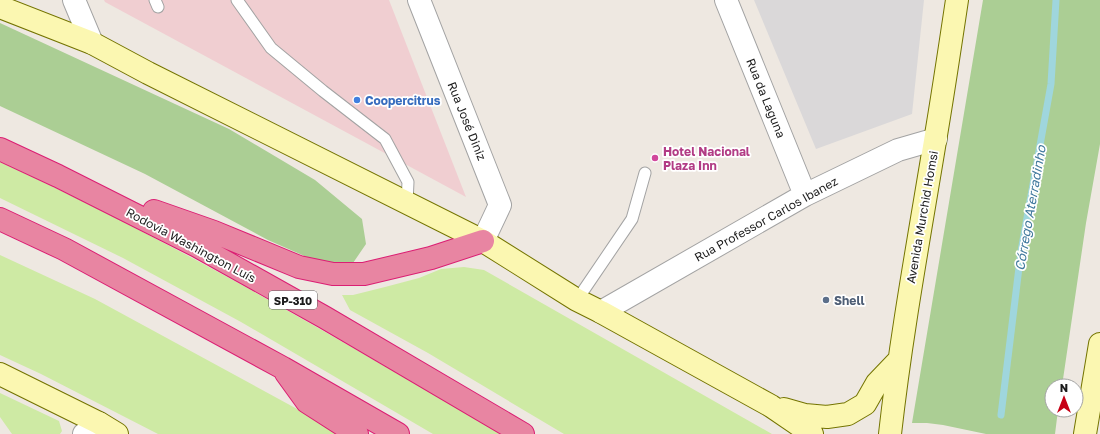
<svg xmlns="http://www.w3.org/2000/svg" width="1100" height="434" font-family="'Golos Text',sans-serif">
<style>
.residential{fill:#dad8d9}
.commercial{fill:#f0ced1}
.grass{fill:#ceeaa4}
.forest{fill:#abce94}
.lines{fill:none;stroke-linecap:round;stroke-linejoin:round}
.stream{stroke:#9fd6dd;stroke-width:7}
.service-casing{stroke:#a3a3a3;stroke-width:13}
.minor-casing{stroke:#a3a3a3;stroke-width:24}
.tertiary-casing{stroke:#a3a3a3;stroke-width:24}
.secondary-casing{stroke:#747401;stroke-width:24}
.motorway-casing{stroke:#db1e73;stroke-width:24}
.service{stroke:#fff;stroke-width:11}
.minor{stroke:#fff;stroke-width:22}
.tertiary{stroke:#fff;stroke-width:22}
.secondary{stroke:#fbf7b1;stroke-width:22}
.motorway{stroke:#e885a2;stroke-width:22}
.shop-dot{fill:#3f7fe0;stroke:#fff;stroke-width:1.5}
.hotel-dot{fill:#d1479c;stroke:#fff;stroke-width:1.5}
.service-dot{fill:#5c6f8a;stroke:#fff;stroke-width:1.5}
.labels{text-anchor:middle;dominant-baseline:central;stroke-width:3.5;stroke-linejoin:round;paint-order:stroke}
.shield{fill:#fff;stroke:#606060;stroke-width:1}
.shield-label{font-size:11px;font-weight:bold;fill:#1c1c1c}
.street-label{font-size:12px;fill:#1c1c1c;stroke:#fff}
.shop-label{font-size:12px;font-weight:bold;fill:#366cbe;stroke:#fff;text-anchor:start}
.hotel-label{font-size:12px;font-weight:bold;fill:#b23c85;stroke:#fff;text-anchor:start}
.service-label{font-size:12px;font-weight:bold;fill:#4e5e75;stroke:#fff;text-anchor:start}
.water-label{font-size:13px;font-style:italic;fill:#41799d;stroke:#fff}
</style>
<rect width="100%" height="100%" fill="#eee8e1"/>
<!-- residential -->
<path class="residential" d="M754,0H924L912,114L816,149Z"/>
<!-- commercial -->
<path class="commercial" d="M104,0H389L466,197L105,2Z"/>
<!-- grass -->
<path class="grass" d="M0,162C173,241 337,338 501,434H433L241,322L123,258L0,198Z
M0,255L95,299L321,422L339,434H158L41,374L0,355Z
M464,267L484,270L772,434H564L428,353L350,310L342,295H353L385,287L419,278L441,269Z
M0,393L59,421L62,431L60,434H12L0,417Z"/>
<!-- forest -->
<path class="forest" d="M983,0H1100V144L1086,223L1062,386H1052V410H1058L1055,434H986L943,425L927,423H912Z
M0,23L229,129L315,180L362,219L366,244L353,263H331L309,258L268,240L145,174L0,106Z"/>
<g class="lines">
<!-- stream -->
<path class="stream" d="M1001,415L1021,251L1051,84L1056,0"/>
<defs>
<path id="service" d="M155,0L158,7
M237,0L271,48L323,91L385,139L408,182L407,203
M577,300L632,219L645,173"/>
<path id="minor" d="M74,0L92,43
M419,0L500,205L483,241
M726,0L805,195
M601,312L805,195L898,150L936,139"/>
<path id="tertiary" d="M84,434L99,423"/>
<path id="secondary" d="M0,7L92,43L148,73L483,241L577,300L601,312L771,406L812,434
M0,374L99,423L117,434
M784,409L805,415L827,417L848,414L865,404L877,383L899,360
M890,434C901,336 919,238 935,141C943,94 950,47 957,0
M1085,434L1100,344"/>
<path id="motorway" d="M0,149L58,176L197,246L324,317L523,434
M154,211L214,232L299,267L333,274H364L431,258L483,241
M0,219L64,249L283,368L398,434
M286,373L307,402L357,434"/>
</defs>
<!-- service casing -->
<use href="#service" class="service-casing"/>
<!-- minor casing -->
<use href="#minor" class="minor-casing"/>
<!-- tertiary casing -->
<use href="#tertiary" class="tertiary-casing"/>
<!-- secondary casing -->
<use href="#secondary" class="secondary-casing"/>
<!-- motorway casing -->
<use href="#motorway" class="motorway-casing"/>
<!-- service -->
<use href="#service" class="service"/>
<!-- minor -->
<use href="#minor" class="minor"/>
<!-- tertiary -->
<use href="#tertiary" class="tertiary"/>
<!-- secondary -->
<use href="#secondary" class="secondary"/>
<!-- motorway -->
<use href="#motorway" class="motorway"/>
</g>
<!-- markers -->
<circle class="shop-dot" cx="357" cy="100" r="4"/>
<circle class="hotel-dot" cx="655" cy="158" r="4"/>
<circle class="service-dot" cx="826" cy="300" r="4"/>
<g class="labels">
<!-- shield labels -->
<rect class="shield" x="269" y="291" width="48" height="18" rx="3"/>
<g class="shield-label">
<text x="293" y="300">SP-310</text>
</g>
<!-- street labels -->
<g class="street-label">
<text transform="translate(766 98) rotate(68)">Rua da Laguna</text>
<text transform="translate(467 121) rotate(68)">Rua José Diniz</text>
<text transform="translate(922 217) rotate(-80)">Avenida Murchid Homsi</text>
<text transform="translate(766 219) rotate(-29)">Rua Professor Carlos Ibanez</text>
<text transform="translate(191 245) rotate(28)">Rodovia Washington Luís</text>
</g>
<!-- shop labels -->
<g class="shop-label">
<text x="365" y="100">Coopercitrus</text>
</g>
<!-- hotel labels -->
<g class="hotel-label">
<text x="663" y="151">Hotel Nacional<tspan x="663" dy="14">Plaza Inn</tspan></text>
</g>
<!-- service labels -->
<g class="service-label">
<text x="834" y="300">Shell</text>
</g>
<!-- water labels -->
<g class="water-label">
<text transform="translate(1030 208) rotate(-80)">Córrego Aterradinho</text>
</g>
</g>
<!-- north arrow -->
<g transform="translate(1064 398)"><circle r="19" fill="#ffffff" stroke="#a4a4a4"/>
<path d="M0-3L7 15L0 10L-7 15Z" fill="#c70015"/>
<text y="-6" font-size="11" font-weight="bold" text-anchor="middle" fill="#1c1c1c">N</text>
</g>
</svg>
